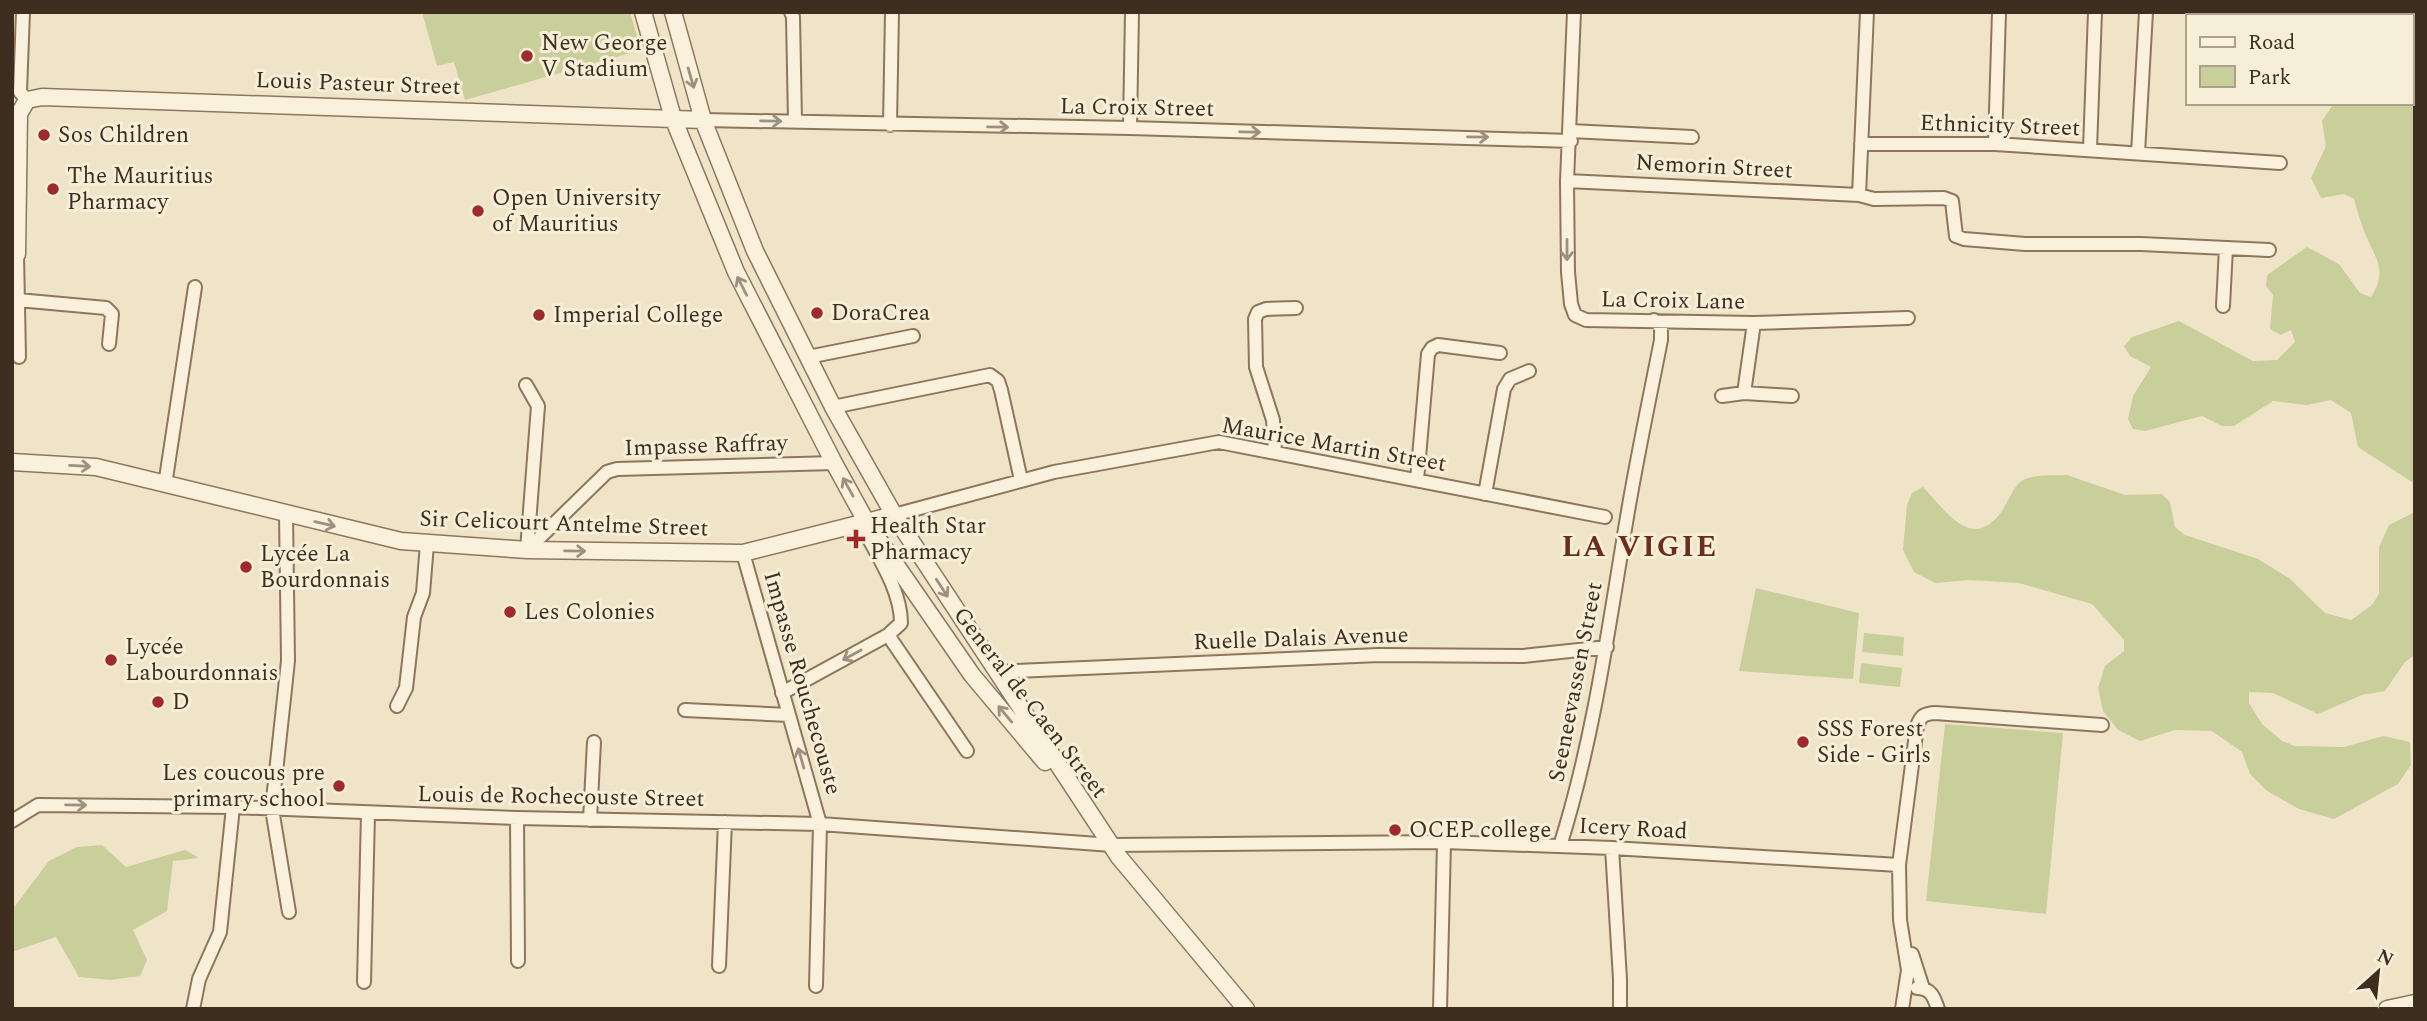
<svg xmlns="http://www.w3.org/2000/svg" width="2427" height="1021" font-family="Spectral,serif">
<style>
.green{fill:#c9cf9b}
.lines{fill:none;stroke-linecap:round;stroke-linejoin:round}
.minor-casing{stroke:#8d765c;stroke-width:16}
.tertiary-casing{stroke:#8d765c;stroke-width:19}
.minor{stroke:#faf1dc;stroke-width:12}
.tertiary{stroke:#faf1dc;stroke-width:16}
.oneway{stroke:#9c907e}
.poi-dot{fill:#9e2a2b;stroke:#f7eed8;stroke-width:2.5}
.labels{text-anchor:middle;dominant-baseline:central;stroke-width:6;stroke-linejoin:round;paint-order:stroke}
.poi-label{font-size:23px;fill:#3d2e20;stroke:#f7eed8;text-anchor:start}
.street-label{font-size:23px;fill:#3d2e20;stroke:#f7eed8}
.district-label{font-size:30px;font-weight:bold;letter-spacing:2px;fill:#6b2e1e;stroke:#f7eed8}
</style>
<rect width="100%" height="100%" fill="#f0e4c8"/>
<!-- green -->
<path class="green" d="M422,12H630L641,50L465,100L454,62L437,66Z
M2415,45V484L2358,447L2351,413L2331,400L2307,405L2273,401L2234,426H2222L2202,416L2145,431L2133,429L2128,419L2133,396L2151,367L2130,356L2124,346L2132,337L2179,321L2253,361L2277,360L2295,342L2291,330L2281,335L2270,329L2273,295L2266,286L2267,275L2307,247L2339,264L2360,293L2371,297C2389,269 2374,257 2364,231C2360,221 2357,210 2354,199L2344,194L2321,198L2311,178L2326,146L2322,121L2334,103H2411V50Z
M2067,475L2125,495L2162,494L2170,502L2175,527L2185,535L2258,559L2289,578L2325,613L2351,620L2372,605L2379,594V547L2389,525L2415,512V655L2405,662L2385,691L2362,695L2318,714L2273,693L2249,692V703L2262,724L2282,741L2295,746L2344,747L2383,736L2410,742L2411,765L2398,784L2334,819L2299,809L2267,791L2250,774L2242,752L2212,731L2175,730L2140,741L2118,730L2103,711L2098,688L2105,666L2124,651V640L2092,604L2019,583L1970,580L1935,583L1914,572L1903,550L1907,505L1912,493L1923,487C1946,511 1972,553 2002,511C2008,502 2012,490 2019,483C2030,473 2053,476 2067,475Z
M1756,588L1859,613L1853,679L1739,671Z
M1864,633L1904,637L1903,656L1862,652Z
M1861,663L1902,668L1900,687L1859,683Z
M1945,724L2063,733L2046,914L1926,901Z
M102,845L126,867L185,850L199,858L173,861L167,911L133,930L147,960L140,976L110,980L79,977L56,937L12,952V910L49,861L77,847Z"/>
<g class="lines">
<defs>
<path id="minor" d="M23,12L20,92L27,100
M791,12L793,17L795,121
M1574,12L1567,181L1568,272L1571,304L1575,315L1586,320L1754,323L1908,318
M703,120L1130,128L1571,141
M890,125L892,12
M1130,128L1132,12
M1570,131L1692,137
M1861,144H1995L2280,163
M1995,144L1999,12
M2090,149L2095,12
M2138,153L2146,12
M1567,181L1859,195L1874,199L1944,198L1952,201L1956,236L1964,239L2025,244H2141L2269,250
M1859,195L1867,12
M17,254L19,357
M18,300L106,308L112,314L109,344
M2223,306L2226,248
M808,357L913,336
M526,385L538,406L527,550
M1744,393L1754,323
M1722,396L1744,393L1792,396
M833,407L990,375L998,381L1001,390L1021,480
M1275,452L1273,420L1256,367L1255,319L1258,312L1266,309L1296,308
M1417,480L1428,354L1432,348L1438,345L1500,353
M165,485L195,287
M1485,494L1504,389L1510,379L1529,371
M286,514L288,661L272,809L289,912
M894,515L1054,472L1219,442L1605,517
M527,550L607,472L617,469L834,463
M743,553L820,824L816,986
M888,635L967,751
M996,672L1379,655L1523,656L1607,647
M782,693L888,635L901,623C901,589 876,554 861,524
M397,706L406,688L414,617L423,593L427,544
M685,710L789,715
M517,818L518,961
M590,820L594,742
M12,821L38,805L233,807L517,818L820,824L1112,845L1444,842L1612,848L1899,865
M1560,846C1593,741 1608,632 1626,523C1636,462 1649,401 1661,340V327L1654,320
M1612,848L1620,979V1009
M1912,954L1923,988
M719,966L725,822
M364,982L368,813
M1917,988C1931,988 1934,997 1938,1009
M193,1009L199,979L220,932L233,807
M1440,1009L1444,842
M1902,1009L1908,970L1900,920L1899,865L1917,726C1921,715 1924,714 1935,713L2102,725"/>
<path id="tertiary" d="M643,12L673,118L736,272L834,463L867,523L972,675L1045,762
M673,12L703,120L755,251L833,407L894,515L1119,857L1246,1009
M12,254H17L19,114L27,100L42,97L703,120
M12,462L96,467L401,541L527,550L743,553L894,515
M2387,1009L2415,1003"/>
</defs>
<!-- minor casing -->
<use href="#minor" class="minor-casing"/>
<!-- tertiary casing -->
<use href="#tertiary" class="tertiary-casing"/>
<!-- minor -->
<use href="#minor" class="minor"/>
<!-- tertiary -->
<use href="#tertiary" class="tertiary"/>
</g>
<!-- one-way arrows -->
<defs><path id="oneway-shaft" d="M-6 0H5M1.5-3L5.5 0L1.5 3" fill="none" stroke-width="1.6" stroke-linecap="round" stroke-linejoin="round" transform="scale(1.75)"/></defs>
<g class="oneway">
<use href="#oneway-shaft" transform="translate(691 78) rotate(74)"/>
<use href="#oneway-shaft" transform="translate(771 121) rotate(1)"/>
<use href="#oneway-shaft" transform="translate(998 127) rotate(1)"/>
<use href="#oneway-shaft" transform="translate(1250 132) rotate(1)"/>
<use href="#oneway-shaft" transform="translate(1478 137) rotate(1)"/>
<use href="#oneway-shaft" transform="translate(1567 250) rotate(90)"/>
<use href="#oneway-shaft" transform="translate(742 286) rotate(-117)"/>
<use href="#oneway-shaft" transform="translate(80 466) rotate(3)"/>
<use href="#oneway-shaft" transform="translate(848 487) rotate(-119)"/>
<use href="#oneway-shaft" transform="translate(325 524) rotate(13)"/>
<use href="#oneway-shaft" transform="translate(575 551) rotate(1)"/>
<use href="#oneway-shaft" transform="translate(942 588) rotate(57)"/>
<use href="#oneway-shaft" transform="translate(852 655) rotate(151)"/>
<use href="#oneway-shaft" transform="translate(1005 714) rotate(-130)"/>
<use href="#oneway-shaft" transform="translate(801 758) rotate(-106)"/>
<use href="#oneway-shaft" transform="translate(76 805) rotate(1)"/>
</g>
<!-- markers -->
<g class="poi-dot">
<circle cx="527" cy="56" r="7"/>
<circle cx="44" cy="135" r="7"/>
<circle cx="53" cy="189" r="7"/>
<circle cx="478" cy="211" r="7"/>
<circle cx="817" cy="313" r="7"/>
<circle cx="539" cy="315" r="7"/>
<path d="M852.5 528.5h7v7h7v7h-7v7h-7v-7h-7v-7h7z"/>
<circle cx="246" cy="567" r="7"/>
<circle cx="510" cy="612" r="7"/>
<circle cx="111" cy="660" r="7"/>
<circle cx="158" cy="702" r="7"/>
<circle cx="1803" cy="742" r="7"/>
<circle cx="339" cy="786" r="7"/>
<circle cx="1395" cy="830" r="7"/>
</g>
<g class="labels">
<!-- poi labels -->
<g class="poi-label">
<text x="541" y="43">New George<tspan x="541" dy="26">V Stadium</tspan></text>
<text x="58" y="135">Sos Children</text>
<text x="67" y="176">The Mauritius<tspan x="67" dy="26">Pharmacy</tspan></text>
<text x="492" y="198">Open University<tspan x="492" dy="26">of Mauritius</tspan></text>
<text x="831" y="313">DoraCrea</text>
<text x="553" y="315">Imperial College</text>
<text x="870" y="526">Health Star<tspan x="870" dy="26">Pharmacy</tspan></text>
<text x="260" y="554">Lycée La<tspan x="260" dy="26">Bourdonnais</tspan></text>
<text x="524" y="612">Les Colonies</text>
<text x="125" y="647">Lycée<tspan x="125" dy="26">Labourdonnais</tspan></text>
<text x="172" y="702">D</text>
<text x="1817" y="729">SSS Forest<tspan x="1817" dy="26">Side - Girls</tspan></text>
<text x="325" y="773" text-anchor="end">Les coucous pre<tspan x="325" dy="26">primary school</tspan></text>
<text x="1409" y="830">OCEP college</text>
</g>
<!-- street labels -->
<g class="street-label">
<text transform="translate(358 84) rotate(2)">Louis Pasteur Street</text>
<text transform="translate(1137 108) rotate(1)">La Croix Street</text>
<text transform="translate(2000 126) rotate(2)">Ethnicity Street</text>
<text transform="translate(1714 167) rotate(3)">Nemorin Street</text>
<text transform="translate(1673 301) rotate(1)">La Croix Lane</text>
<text transform="translate(1334 445) rotate(10)">Maurice Martin Street</text>
<text transform="translate(706 446) rotate(-2)">Impasse Raffray</text>
<text transform="translate(564 524) rotate(2)">Sir Celicourt Antelme Street</text>
<text transform="translate(1301 639) rotate(-2)">Ruelle Dalais Avenue</text>
<text transform="translate(1576 682) rotate(-79)">Seeneevassen Street</text>
<text transform="translate(802 683) rotate(74)">Impasse Rouchecouste</text>
<text transform="translate(1030 703) rotate(52)">General de Caen Street</text>
<text transform="translate(561 797) rotate(1)">Louis de Rochecouste Street</text>
<text transform="translate(1633 829) rotate(3)">Icery Road</text>
</g>
<!-- district labels -->
<g class="district-label">
<text x="1640" y="547">LA VIGIE</text>
</g>
</g>
<!-- border -->
<rect width="2427" height="1021" fill="none" stroke="#3d2e20" stroke-width="28"/>
<!-- legend -->
<rect x="2186" y="14" width="228" height="91" fill="#f7eed8" stroke="#ada18e" stroke-width="2"/>
<rect x="2200" y="37" width="35" height="10" fill="#faf1dc" stroke="#ada18e" stroke-width="2"/>
<text x="2248" y="49" font-size="21" fill="#3d2e20">Road</text>
<rect x="2200" y="66" width="35" height="21" fill="#c9cf9b" stroke="#ada18e" stroke-width="2"/>
<text x="2248" y="84" font-size="21" fill="#3d2e20">Park</text>
<!-- north arrow -->
<g transform="translate(2378 972) rotate(27)" stroke="#f7eed8" stroke-width="5" paint-order="stroke">
<path d="M0-5L12 26L0 18L-12 26Z" fill="#3d2e20"/>
<text y="-10" font-size="19" font-weight="bold" text-anchor="middle" fill="#3d2e20">N</text>
</g>
</svg>
